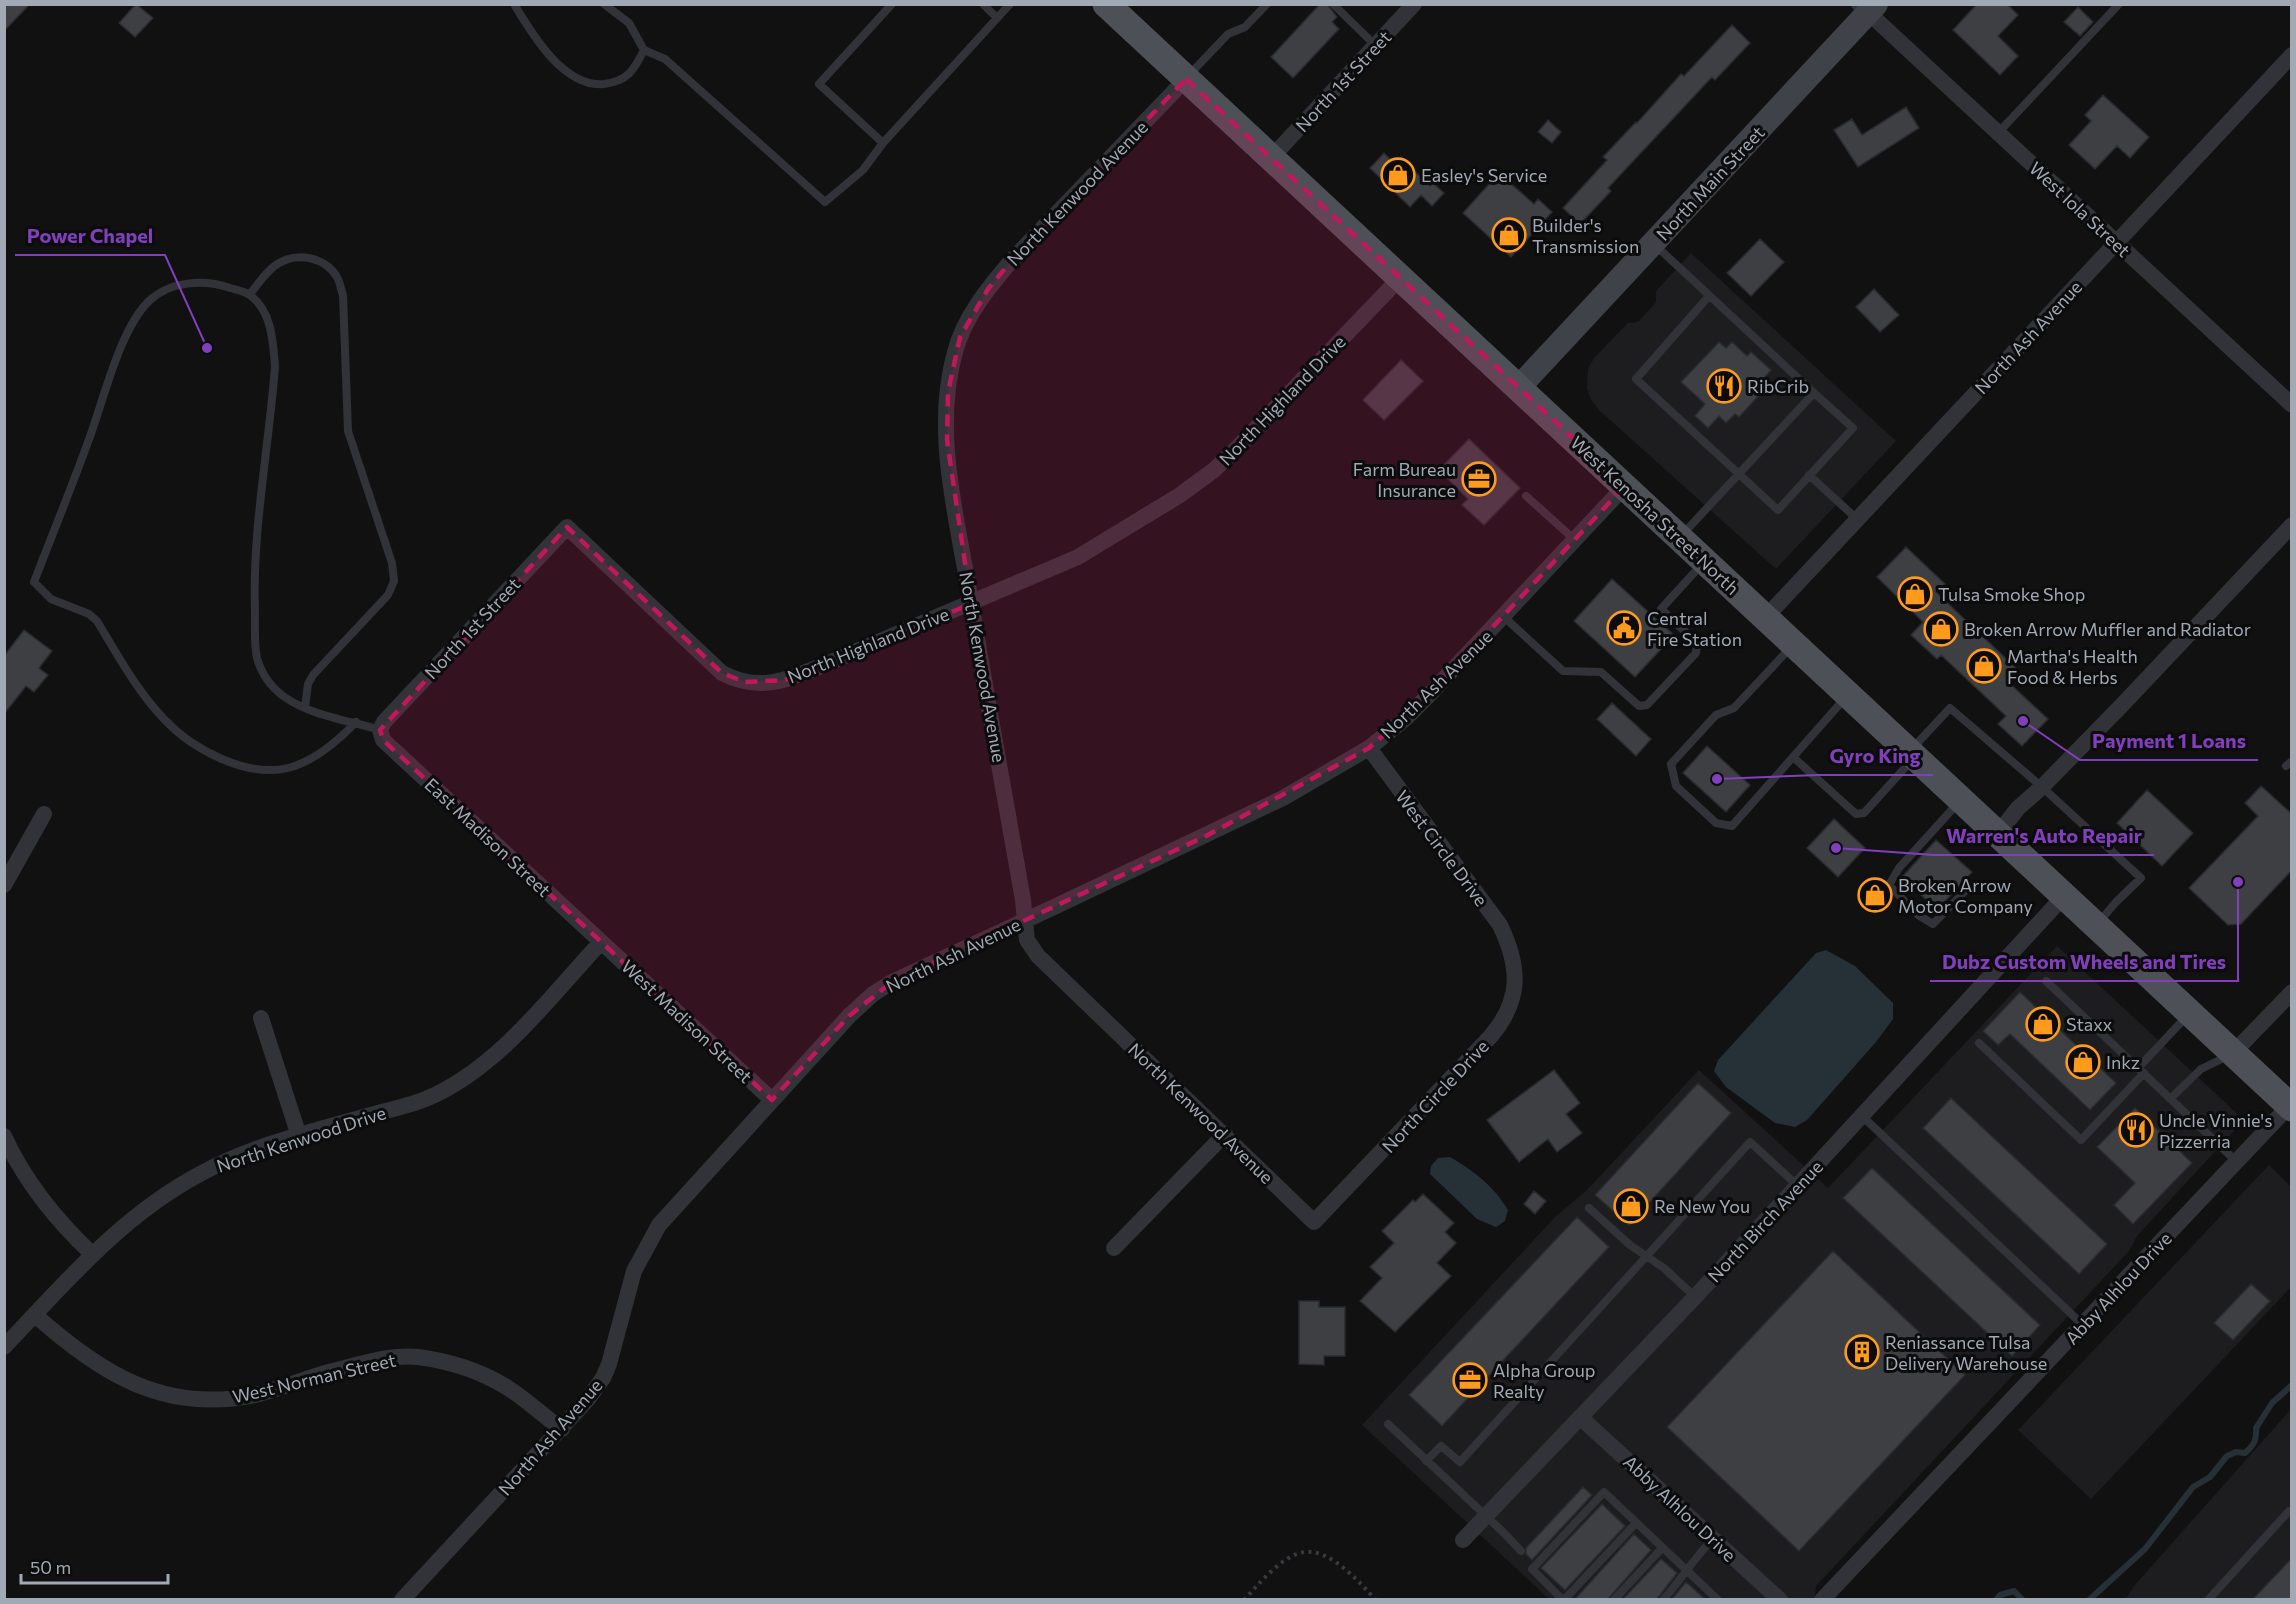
<svg xmlns="http://www.w3.org/2000/svg" width="2296" height="1604" font-family="Commissioner,sans-serif">
<style>
.built{fill:#1d1d1f}
.water{fill:#263137}
.lines{fill:none;stroke-linecap:round;stroke-linejoin:round}
.stream{stroke:#263137;stroke-width:6}
.building{fill:#3d3f43;stroke:#2a2b2f;stroke-width:1.5}
.path{stroke:#373a3f;stroke-width:4;stroke-dasharray:3 4.5;stroke-linecap:butt}
.service{stroke:#313338;stroke-width:8}
.minor{stroke:#313338;stroke-width:16}
.secondary{stroke:#3f4248;stroke-width:24}
.primary{stroke:#4d5057;stroke-width:27}
.marked{fill:#c2185b;fill-opacity:0.2;stroke:#c2185b;stroke-width:4.5;stroke-dasharray:12 8;stroke-linejoin:round}
.labels{text-anchor:middle;dominant-baseline:central;stroke-width:6;stroke-linejoin:round;paint-order:stroke}
.street-label{font-size:18px;fill:#a1a9b5;stroke:#0c0c0d}
.poi-label{font-size:18px;fill:#a1a9b5;stroke:#0c0c0d;text-anchor:start}
.leader{fill:none;stroke:#813fbe;stroke-width:2}
.callout-dot{fill:#813fbe;stroke:#0c0c0d;stroke-width:2}
.callout-label{font-size:20px;text-anchor:middle;font-weight:bold;fill:#813fbe;stroke:#0c0c0d;stroke-width:6;stroke-linejoin:round;paint-order:stroke}
</style>
<rect width="100%" height="100%" fill="#111112"/>
<!-- built -->
<path class="built" d="M1691,253L1896,441L1776,569L1599,410L1591,400L1587,389L1588,369L1594,358L1628,323L1638,322L1656,302V291Z
M2057,946L2244,1120L2137,1236L2129,1251L1816,1586L1815,1599H1549L1362,1425L1556,1216L1586,1191L1699,1070L1828,1188Z
M2269,1165L2291,1187V1287L2091,1499L2018,1430Z
M2291,1409V1599L2125,1600L2134,1586Z"/>
<!-- water -->
<path class="water" d="M1826,950L1855,966L1893,1003V1019L1876,1042L1807,1120L1795,1127L1775,1123L1726,1087L1714,1071L1718,1060L1816,953Z
M1450,1157C1475,1172 1493,1185 1508,1210L1505,1221L1496,1227L1477,1219L1430,1174L1431,1166L1438,1158Z"/>
<g class="lines">
<!-- stream -->
<path class="stream" d="M1996,1600L2000,1595L2014,1591L2023,1600
M2089,1600L2145,1549L2193,1487L2210,1477L2227,1456L2236,1452L2245,1453C2254,1445 2257,1440 2256,1428L2272,1403L2292,1385"/>
</g>
<!-- building -->
<path class="building" d="M4,4H30L4,31Z
M136,4L153,18L135,37L119,23Z
M1320,4H1327L1337,17L1332,22L1339,29L1293,78L1271,57Z
M1977,4H2007L2018,15L1998,36L2018,56L2000,75L1953,30Z
M2078,7L2093,22L2080,36L2064,22Z
M1732,25L1750,43L1715,80L1712,77L1608,188L1611,191L1580,224L1563,208L1607,160L1603,157L1636,122L1637,123L1681,74L1684,76Z
M2103,95L2149,137L2130,158L2117,146L2095,169L2069,145L2091,121L2085,115Z
M1906,107L1919,128L1858,167L1834,130L1852,119L1862,135Z
M1548,120L1561,132L1552,143L1538,132Z
M1384,153L1397,166L1403,160L1430,186L1433,183L1444,193L1432,206L1421,195L1410,207L1370,168Z
M1499,173L1534,204L1538,199L1552,212L1511,257L1463,213Z
M1760,239L1784,262L1751,296L1727,273Z
M1874,289L1899,315L1880,332L1856,307Z
M1719,342L1726,348L1732,342L1747,356L1751,352L1771,370L1759,384L1765,389L1739,417L1735,414L1726,423L1719,416L1708,428L1695,416L1705,404L1681,382Z
M1401,360L1423,381L1384,420L1363,400Z
M1469,439L1520,488L1484,525L1462,505L1468,499L1439,470Z
M1906,547L1945,584L1936,592L2017,669L2007,681L2048,719L2022,746L1998,724L2006,716L1941,655L1937,659L1911,635L1923,622L1877,577Z
M1612,579L1674,635L1635,677L1574,621Z
M24,630L52,651L39,668L48,675L34,692L26,686L4,714V656Z
M1612,703L1651,739L1636,756L1597,719Z
M1707,746L1750,785L1726,812L1683,773Z
M2261,786L2292,814V870L2241,924L2228,925L2189,888L2258,816L2245,803Z
M2147,790L2193,833L2162,866L2117,823Z
M1834,819L1865,848L1838,877L1807,848Z
M1936,840L1972,872L1937,910L1902,877Z
M2020,992L2116,1083L2090,1110L2010,1034L1998,1045L1983,1031Z
M1554,1070L1580,1103L1566,1114L1582,1133L1557,1152L1548,1139L1519,1162L1487,1120Z
M1698,1083L1731,1113L1629,1225L1595,1195Z
M1951,1098L2107,1244L2079,1274L1923,1128Z
M2135,1108L2192,1163L2133,1224L2114,1205L2135,1183L2097,1147Z
M1872,1168L2040,1325L2012,1356L1843,1198Z
M1534,1191L1546,1201L1535,1214L1524,1204Z
M1423,1194L1454,1223L1445,1232L1456,1243L1437,1263L1451,1276L1395,1332L1360,1301L1382,1278L1370,1267L1394,1243L1382,1231L1413,1200L1415,1202Z
M1577,1217L1609,1247L1442,1426L1409,1395Z
M1833,1251L1965,1375L1799,1551L1667,1427Z
M2251,1284L2270,1301L2233,1340L2214,1323Z
M1299,1301H1319V1307H1345V1356H1324V1365L1299,1364Z
M1583,1487L1592,1495L1532,1560L1526,1554V1548Z
M1602,1504L1625,1526L1565,1590L1541,1568Z
M1634,1534L1651,1550L1608,1599H1575Z
M2292,1558V1599H2253Z
M1661,1559L1677,1573L1657,1599H1623Z
M1686,1582L1705,1599H1672Z"/>
<g class="lines">
<!-- path -->
<path class="path" d="M1244,1600C1258,1585 1283,1554 1305,1552C1331,1549 1360,1583 1376,1600"/>
<!-- service -->
<path class="service" d="M514,4C532,34 564,88 604,84C628,81 634,70 644,50L629,23L604,4
M983,4L997,18
M1333,4L1376,46
M644,50L665,59L825,202L863,170L883,143L1010,4
M1189,75L1228,34L1245,27L1267,4
M1998,133L2119,4
M883,143L819,84L892,4
M1654,244L1814,393L1682,535
M250,294C258,284 267,270 279,263C298,252 325,257 337,277C340,282 341,290 343,295L348,431L392,563L394,581L388,595L313,675L308,684L305,708
M1709,296L1636,379L1778,510L1853,428L1814,393
M1809,475L1857,519
M1526,496L1575,540
M1504,617L1563,671L1601,672L1639,706L1647,705L1696,653L1697,643L1661,609L1702,564
M1791,647L1734,708L1716,715L1671,764L1676,786L1716,823L1732,826L1846,697
M356,722C337,742 315,761 288,768C246,778 192,749 164,719C137,691 117,654 97,621L89,614L51,599L34,582C52,535 71,489 88,442C103,403 119,330 149,301C170,281 204,279 230,288C237,290 246,291 251,296C272,312 273,342 275,366C269,448 252,530 255,612C255,626 254,644 257,658C260,669 267,681 275,689C299,714 348,720 380,730
M1911,750L1950,708L2042,787L2141,878L2116,902L2099,922
M1793,757L1856,814L1864,813L1912,760
M2286,766L2292,761
M1958,803L1899,868L1889,885L1918,915L1933,924L1965,891
M2046,981L2236,1161
M1979,1043L2081,1140L2144,1073
M2138,1068L2187,1016
M2170,1099L2201,1069L2230,1055
M1862,1116L2083,1325
M1589,1208L1630,1245L1664,1268L1695,1297
M1388,1424L1503,1532L1521,1551
M1426,1461L1441,1446L1460,1462L1750,1142L1798,1186
M1563,1600L1532,1569L1604,1492L1718,1600
M1564,1600L1636,1523
M1614,1600L1662,1548
M1663,1600C1681,1580 1694,1558 1713,1539
M2208,1600L2289,1511H2292"/>
<!-- minor -->
<path class="minor" d="M1859,4L2292,405
M1186,79L1012,260C989,287 964,317 955,352C933,430 956,513 969,591C986,694 1005,797 1023,900L1027,940L1038,956L1314,1222L1491,1036C1522,999 1520,967 1500,925L1369,748
M1271,158L1414,4
M1765,618L2292,55
M1997,835L2018,808L2042,787L2123,704L2292,525
M4,885L44,814
M261,1018L299,1136
M2233,1053L2292,992
M772,1100L383,740L380,730L384,722L567,527L722,673C759,692 783,681 819,667L1078,557L1180,495L1214,470L1238,447L1400,278
M4,1136C25,1182 55,1219 92,1254
M1114,1248L1225,1134
M35,1315C100,1373 164,1414 255,1395C280,1389 304,1379 329,1372C357,1365 389,1354 418,1357C449,1361 481,1371 508,1388C527,1400 543,1416 562,1429
M4,1347C65,1283 121,1216 200,1174C253,1145 314,1131 371,1115C390,1109 410,1106 428,1098C498,1068 550,997 601,942
M1580,1417L1780,1600
M1463,1540L1695,1297L2063,897
M402,1600L588,1399L603,1378L609,1364L634,1271L659,1225L849,1016L873,994L892,982L1052,908L1283,798L1369,748L1406,718L1429,695L1625,486
M1822,1600L2289,1106"/>
<!-- secondary -->
<path class="secondary" d="M1519,387L1876,4"/>
<!-- primary -->
<path class="primary" d="M1106,4L2292,1108"/>
</g>
<!-- marked area -->
<path class="marked" d="M1186,79L1625,486L1429,695L1369,748L1204,837L892,982L849,1016L772,1100L383,740L380,730L567,527L722,673L745,682L785,680L971,604L947,440L948,392L960,337L988,289L1012,260Z"/>
<!-- icons -->
<defs>
<symbol id="shop-ring" viewBox="-11 -11 22 22"><circle r="9.5" fill="#0c0c0d" stroke="#ff9b1c" stroke-width="1.5"/><path d="M-5-2.5h2.3a2.7 3.5 0 0 1 5.4 0H5L5.5 6h-11ZM-1.5-2.5h3a1.5 2.3 0 0 0-3 0Z" fill="#ff9b1c"/></symbol>
<symbol id="restaurant-ring" viewBox="-11 -11 22 22"><circle r="9.5" fill="#0c0c0d" stroke="#ff9b1c" stroke-width="1.5"/><path d="M-5-6h1v4h1v-4h1v4h1v-4h1v5L-1.5 .5V6h-2V.5L-5-1ZM5-6V6H3V1.5H1.5Q1.5-4 5-6Z" fill="#ff9b1c"/></symbol>
<symbol id="office-ring" viewBox="-11 -11 22 22"><circle r="9.5" fill="#0c0c0d" stroke="#ff9b1c" stroke-width="1.5"/><path d="M-6-3h4V-5.5h4V-3h4V5H-6ZM-1-4.5V-3h2v-1.5ZM-6 0V1H6V0Z" fill="#ff9b1c"/></symbol>
<symbol id="civic-ring" viewBox="-11 -11 22 22"><circle r="9.5" fill="#0c0c0d" stroke="#ff9b1c" stroke-width="1.5"/><path d="M-.6-6.5H3V-4.5H.6V-3L4-1V1h2V6H-6V1h2V-1L-.6-3ZM-1.2 2.5V6h2.4V2.5Z" fill="#ff9b1c"/></symbol>
<symbol id="building-ring" viewBox="-11 -11 22 22"><circle r="9.5" fill="#0c0c0d" stroke="#ff9b1c" stroke-width="1.5"/><path d="M-4-6H4V6H1V3H-1V6H-4ZM-2.5-4.3h1.7v1.8h-1.7ZM.8-4.3h1.7v1.8H.8ZM-2.5-1h1.7V.8h-1.7ZM.8-1h1.7V.8H.8Z" fill="#ff9b1c"/></symbol>
</defs>
<g fill-rule="evenodd">
<use href="#shop-ring" x="1379" y="156" width="38" height="38"/>
<use href="#shop-ring" x="1490" y="216" width="38" height="38"/>
<use href="#restaurant-ring" x="1705" y="367" width="38" height="38"/>
<use href="#office-ring" x="1460" y="460" width="38" height="38"/>
<use href="#shop-ring" x="1896" y="575" width="38" height="38"/>
<use href="#civic-ring" x="1605" y="609" width="38" height="38"/>
<use href="#shop-ring" x="1922" y="610" width="38" height="38"/>
<use href="#shop-ring" x="1965" y="647" width="38" height="38"/>
<use href="#shop-ring" x="1856" y="876" width="38" height="38"/>
<use href="#shop-ring" x="2024" y="1005" width="38" height="38"/>
<use href="#shop-ring" x="2064" y="1043" width="38" height="38"/>
<use href="#restaurant-ring" x="2117" y="1111" width="38" height="38"/>
<use href="#shop-ring" x="1612" y="1187" width="38" height="38"/>
<use href="#building-ring" x="1843" y="1333" width="38" height="38"/>
<use href="#office-ring" x="1451" y="1361" width="38" height="38"/>
</g>
<g class="labels">
<!-- street labels -->
<g class="street-label">
<text transform="translate(1343 81) rotate(-47)">North 1st Street</text>
<text transform="translate(1710 183) rotate(-47)">North Main Street</text>
<text transform="translate(1077 193) rotate(-46)">North Kenwood Avenue</text>
<text transform="translate(2080 209) rotate(43)">West Iola Street</text>
<text transform="translate(2028 337) rotate(-47)">North Ash Avenue</text>
<text transform="translate(1282 400) rotate(-46)">North Highland Drive</text>
<text transform="translate(1655 515) rotate(43)">West Kenosha Street North</text>
<text transform="translate(472 628) rotate(-47)">North 1st Street</text>
<text transform="translate(868 645) rotate(-22)">North Highland Drive</text>
<text transform="translate(983 667) rotate(80)">North Kenwood Avenue</text>
<text transform="translate(1436 684) rotate(-44)">North Ash Avenue</text>
<text transform="translate(488 837) rotate(43)">East Madison Street</text>
<text transform="translate(1442 848) rotate(53)">West Circle Drive</text>
<text transform="translate(953 955) rotate(-26)">North Ash Avenue</text>
<text transform="translate(687 1021) rotate(43)">West Madison Street</text>
<text transform="translate(1435 1096) rotate(-47)">North Circle Drive</text>
<text transform="translate(1201 1113) rotate(44)">North Kenwood Avenue</text>
<text transform="translate(301 1139) rotate(-18)">North Kenwood Drive</text>
<text transform="translate(1765 1221) rotate(-47)">North Birch Avenue</text>
<text transform="translate(2118 1288) rotate(-47)">Abby Alhlou Drive</text>
<text transform="translate(314 1378) rotate(-13)">West Norman Street</text>
<text transform="translate(550 1437) rotate(-49)">North Ash Avenue</text>
<text transform="translate(1680 1508) rotate(43)">Abby Alhlou Drive</text>
</g>
<!-- poi labels -->
<g class="poi-label">
<text x="1421" y="175">Easley's Service</text>
<text x="1532" y="225">Builder's<tspan x="1532" dy="21">Transmission</tspan></text>
<text x="1747" y="386">RibCrib</text>
<text x="1456" y="469" text-anchor="end">Farm Bureau<tspan x="1456" dy="21">Insurance</tspan></text>
<text x="1938" y="594">Tulsa Smoke Shop</text>
<text x="1647" y="618">Central<tspan x="1647" dy="21">Fire Station</tspan></text>
<text x="1964" y="629">Broken Arrow Muffler and Radiator</text>
<text x="2007" y="656">Martha's Health<tspan x="2007" dy="21">Food &amp; Herbs</tspan></text>
<text x="1898" y="885">Broken Arrow<tspan x="1898" dy="21">Motor Company</tspan></text>
<text x="2066" y="1024">Staxx</text>
<text x="2106" y="1062">Inkz</text>
<text x="2159" y="1120">Uncle Vinnie's<tspan x="2159" dy="21">Pizzerria</tspan></text>
<text x="1654" y="1206">Re New You</text>
<text x="1885" y="1342">Reniassance Tulsa<tspan x="1885" dy="21">Delivery Warehouse</tspan></text>
<text x="1493" y="1370">Alpha Group<tspan x="1493" dy="21">Realty</tspan></text>
</g>
</g>
<!-- callouts -->
<path class="leader" d="M207 348L165 255H15M2023 721L2080 760H2258M1717 779L1818 775H1933M1836 848L1934 855H2154M2238 882L2238 981H1930"/>
<g class="callout-dot">
<circle cx="207" cy="348" r="6"/>
<circle cx="2023" cy="721" r="6"/>
<circle cx="1717" cy="779" r="6"/>
<circle cx="1836" cy="848" r="6"/>
<circle cx="2238" cy="882" r="6"/>
</g>
<g class="callout-label">
<text x="90" y="243">Power Chapel</text>
<text x="2169" y="748">Payment 1 Loans</text>
<text x="1875" y="763">Gyro King</text>
<text x="2044" y="843">Warren's Auto Repair</text>
<text x="2084" y="969">Dubz Custom Wheels and Tires</text>
</g>
<!-- border -->
<rect width="2296" height="1604" fill="none" stroke="#a1a9b5" stroke-width="12"/>
<!-- scale -->
<path d="M21 1574v9h147v-9" fill="none" stroke="#a1a9b5" stroke-width="3"/>
<text x="30" y="1574" font-size="18" fill="#a1a9b5" stroke="#0c0c0d" stroke-width="4.5" paint-order="stroke">50 m</text>
</svg>
